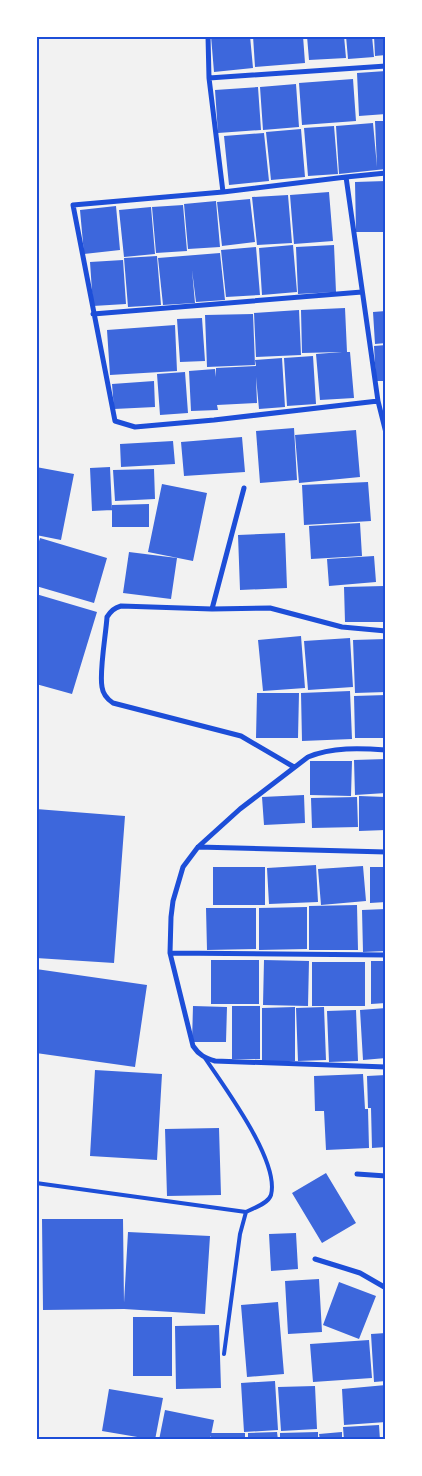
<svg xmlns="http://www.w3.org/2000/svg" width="422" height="1476" font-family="Georgia,serif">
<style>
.building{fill:#3d67dc}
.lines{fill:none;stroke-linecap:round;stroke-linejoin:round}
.service{stroke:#1d4ed8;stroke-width:4}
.minor{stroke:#1d4ed8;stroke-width:5}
.neatline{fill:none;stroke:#1d4ed8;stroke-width:2}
</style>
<rect width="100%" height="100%" fill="#f2f2f2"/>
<!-- building -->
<path class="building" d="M211,36H250L253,68L214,72Z
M253,36H303L305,63L255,67Z
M307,36H344L346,58L309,60Z
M346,36H372L374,57L348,59Z
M374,36H386V55L375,56Z
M386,71V114L359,116L357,73Z
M353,79L356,121L302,125L299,83Z
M296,84L299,127L263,130L260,87Z
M258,87L261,130L218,133L215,90Z
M375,121H386V169L339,174L336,126L373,123L377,167Z
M334,126L338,174L308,176L304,128Z
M301,129L305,177L271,180L266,132Z
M264,133L269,181L229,185L224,136Z
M386,181V232H356L355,182Z
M329,192L333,241L294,244L290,195Z
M288,195L292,243L257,245L252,197Z
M250,199L255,242L222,246L217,202Z
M216,201L220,247L188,249L184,204Z
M183,205L187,251L156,253L152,207Z
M116,206L120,250L84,254L80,210Z
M151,207L155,254L124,257L119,210Z
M293,245L297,292L262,295L259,248Z
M334,245L336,292L298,294L296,247Z
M256,247L260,295L226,297L221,250Z
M220,253L225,300L196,302L192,270L195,303L163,305L158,258Z
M157,256L161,305L128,307L124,258Z
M123,260L126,304L93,306L90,262Z
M345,308L347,352H350L354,398L320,400L316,354L342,352L302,353L301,310Z
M299,310L301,355L256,357L254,313Z
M386,311V343L375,344L373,312Z
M253,314L255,365L207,367L205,315Z
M202,318L205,361L180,362L177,319Z
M175,325L177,371L110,375L107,330Z
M386,345V381H376L374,346Z
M313,356L316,404L287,406L284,358Z
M282,358L285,407L259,409L256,377L257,403L217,405L218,410L191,411L189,371L215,369L216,377V368L256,366L255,360Z
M185,372L188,413L160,415L157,374Z
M154,381L155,407L114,409L112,384Z
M294,428L297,480L260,483L256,431Z
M356,430L360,477L299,483L295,435Z
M242,437L245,472L184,476L181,442Z
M173,441L175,464L121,467L120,444Z
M36,467L74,474L61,540L36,535Z
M110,467L112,510L92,511L90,468Z
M154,469L155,499L115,501L113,470Z
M368,482L371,521L304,525L302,485Z
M162,484L207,493L193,561L148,552Z
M149,504V527H112V505Z
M360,523L362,556L311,559L309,526Z
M285,533L287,588L240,590L238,535Z
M40,538L107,558L94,603L36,586V551Z
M129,552L177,558L171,599L123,593Z
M374,556L376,582L329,586L327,559Z
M384,586L385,622H345L344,587Z
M36,594L97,612L72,694L36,684Z
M301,636L305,688L263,691L258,640Z
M350,638L353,687L308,690L304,641Z
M386,639V692L355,693L353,640Z
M350,691L352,739L302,741L301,693Z
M257,693H299L298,738H256Z
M386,695V738H355L354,696Z
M386,759V793L355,795L354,760Z
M310,761H352L351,796L310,795Z
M304,795L305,823L264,825L262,797Z
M359,796L386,797V830L359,831Z
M357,797L358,827L312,828L311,798Z
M36,809L125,816L114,963L36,958Z
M316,865L318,902L269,904L267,868Z
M363,866L366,901L321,905L318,869Z
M213,867H265V905H213Z
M370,867H386V902L370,903Z
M357,905L358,950H309V906Z
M307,907V949L259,950V908Z
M206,908H256V949L207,950Z
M386,909V951L363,952L362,910Z
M211,960H259V1004H211Z
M264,960L309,961L308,1006L263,1005Z
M371,961H386V1003L371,1004Z
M312,962H365V1006H312Z
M36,969L147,985L135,1067L36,1053Z
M193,1006L227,1007L226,1042H192Z
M232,1006H260V1059H232Z
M295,1007V1061H262V1008Z
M324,1007L326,1060L298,1061L296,1008Z
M386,1008V1058L363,1060L360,1010Z
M356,1010L358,1061L329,1062L327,1011Z
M95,1070L162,1074L157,1160L90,1156Z
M363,1074L365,1109H368L369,1148L326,1150L324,1111H315L314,1076Z
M386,1075V1147L372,1148L371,1108H368L367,1076Z
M219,1128L221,1195L167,1196L165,1129Z
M326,1173L356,1223L322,1243L292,1193Z
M42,1219H123L124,1303L128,1232L210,1236L205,1314L124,1309L43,1310Z
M296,1233L298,1269L271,1271L269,1234Z
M319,1279L322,1332L288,1334L285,1281Z
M339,1282L376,1296L359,1339L323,1325Z
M278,1302L284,1374L247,1377L241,1305Z
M133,1317H172V1376H133Z
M219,1325L221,1388L176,1389L175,1326Z
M386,1333V1381L374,1382L371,1334Z
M369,1340L372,1378L313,1382L310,1344Z
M275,1381L278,1430L244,1432L241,1383Z
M386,1385V1422L344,1425L342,1389Z
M315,1386L317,1429L281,1431L278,1387Z
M109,1389L163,1398L155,1440L102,1431Z
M165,1410L214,1420L210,1440H159Z
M379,1425L380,1440H344L343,1427Z
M277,1432L278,1440H248V1433Z
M318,1432V1440H280V1433Z
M342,1432V1440H320L319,1434Z
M211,1433H245V1440H211Z"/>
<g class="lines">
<!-- service -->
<path class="service" d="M205,1058C224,1087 280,1161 271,1195C268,1204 253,1208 246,1212L240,1234L224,1354
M36,1183L246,1212"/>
<!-- minor -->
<path class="minor" d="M208,36L209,78L223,192
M209,78L386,66
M346,177L386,173
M93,314L362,292
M378,401L214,420L135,427L115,421L73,205L223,192L346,177L378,401L386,433
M212,609L244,488
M386,750C360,748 332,747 308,757L240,809L198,847L183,867L173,901L171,917L170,953L193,1046C199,1055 205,1058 215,1061L386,1067
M294,767L241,736L113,703C107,699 103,695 102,687C99,672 106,634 107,617C111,611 114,608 121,606L212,609L270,608L342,627L386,631
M198,847L386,852
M170,953L386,955
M357,1174L386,1176
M315,1259L360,1273L386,1288"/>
</g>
<!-- border -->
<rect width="422" height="1476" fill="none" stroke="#ffffff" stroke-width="75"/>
<rect x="38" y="38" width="346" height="1400" class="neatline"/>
</svg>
